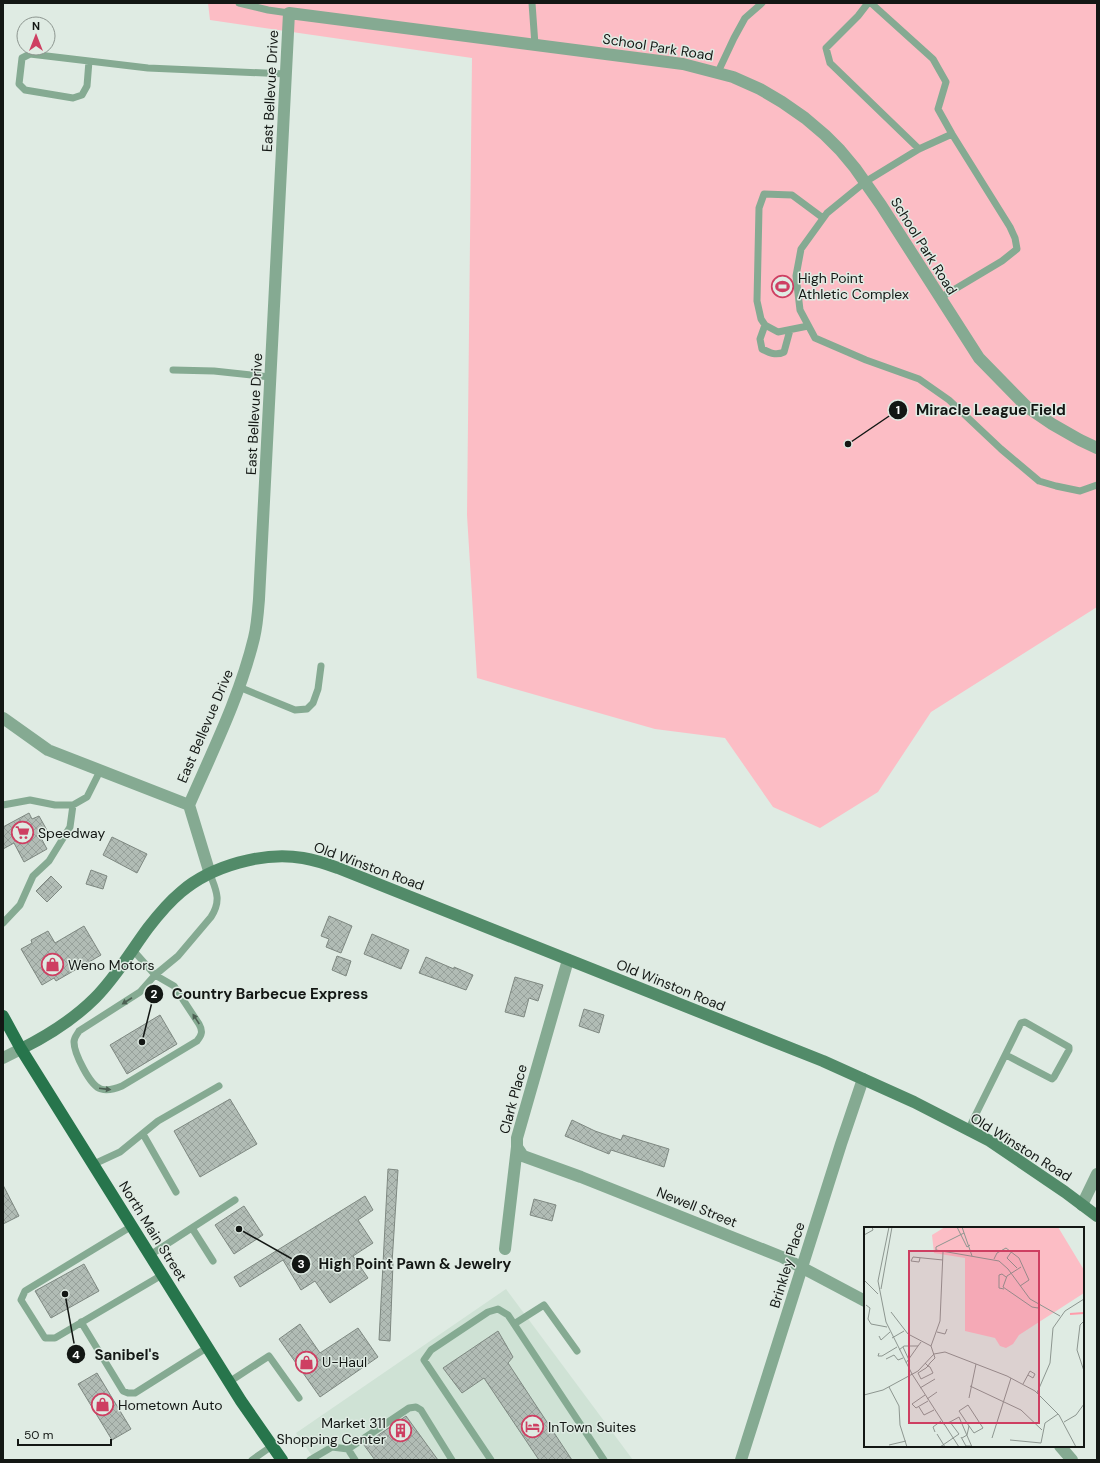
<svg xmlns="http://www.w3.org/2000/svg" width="1100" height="1463" font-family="'DM Sans',sans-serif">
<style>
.built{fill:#cfe2d5}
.pitch{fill:#fcbdc5}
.building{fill:url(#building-cross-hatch);stroke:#7e8881}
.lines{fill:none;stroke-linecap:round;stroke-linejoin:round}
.lane{stroke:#85aa92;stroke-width:7}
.street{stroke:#85aa92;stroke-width:12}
.secondary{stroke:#528b69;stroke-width:12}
.primary{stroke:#27754c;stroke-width:12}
.oneway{fill:#4c6053}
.labels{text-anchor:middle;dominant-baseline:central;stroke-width:3;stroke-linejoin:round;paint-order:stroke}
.street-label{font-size:14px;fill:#131714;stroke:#dfebe3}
.poi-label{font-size:14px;fill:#131714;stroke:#dfebe3;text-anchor:start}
.inset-river{fill:none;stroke:#ff9cab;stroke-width:2}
.inset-road{fill:none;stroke:#8d9690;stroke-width:1}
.view{fill:#ce3f62;fill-opacity:0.15;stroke:#ce3f62;stroke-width:2}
.inset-edge{fill:none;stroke:#131714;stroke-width:2}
.leader{fill:none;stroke:#131714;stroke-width:1.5}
.callout-dot{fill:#131714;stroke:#dfebe3;stroke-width:1.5}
.mark-label{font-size:12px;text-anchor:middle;font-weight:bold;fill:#fff}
.callout-label{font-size:15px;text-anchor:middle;font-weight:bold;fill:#131714;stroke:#dfebe3;stroke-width:3;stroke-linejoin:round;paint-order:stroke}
</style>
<defs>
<pattern id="building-cross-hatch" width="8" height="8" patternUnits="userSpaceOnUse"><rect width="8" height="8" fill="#b1bcb5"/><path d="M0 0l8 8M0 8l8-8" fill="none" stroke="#97a19b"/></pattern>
</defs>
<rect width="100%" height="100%" fill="#dfebe3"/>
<!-- built -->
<path class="built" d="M506,1289L633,1460H315L296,1433Z"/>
<!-- pitch -->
<path class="pitch" d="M208,3H1097V607L931,712L878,792L820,828L773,807L725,738L655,729L477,678L467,515L472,58L210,20Z"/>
<!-- building -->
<path class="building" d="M29,813L32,819L39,816L48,832L40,836L47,849L24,862L14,843L3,849V827Z
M112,837L147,854L137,873L103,855Z
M91,870L107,876L103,889L86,884Z
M51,876L62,887L47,902L36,891Z
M329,916L352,926L341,953L326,947L329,939L321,936Z
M84,926L101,955L56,981L54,978L42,985L21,949L32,943L31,940L48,931L55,943Z
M372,934L409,950L401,969L364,954Z
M337,956L351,961L346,976L332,970Z
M426,957L454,969V967L473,975L466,990L419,973Z
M515,977L543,985L538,1001L529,998L524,1017L505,1012Z
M584,1009L604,1015L599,1033L579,1026Z
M160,1015L177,1044L127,1074L110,1045Z
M230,1099L257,1144L200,1177L174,1131Z
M572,1120L595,1131L621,1140L623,1135L669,1149L664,1167L611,1150L609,1154L565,1136Z
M388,1169L398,1170L392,1263H393L390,1341L379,1340Z
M3,1185L19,1216L3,1224Z
M365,1196L373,1210L358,1220L373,1243L353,1256L368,1278L330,1303L315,1281L301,1290L283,1260L240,1287L234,1277Z
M534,1199L556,1205L552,1221L530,1215Z
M244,1206L263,1235L234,1254L215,1225Z
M84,1264L99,1291L51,1318L35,1291Z
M300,1324L320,1353L358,1328L378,1357L320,1397L279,1339Z
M498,1331L513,1357L508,1363L572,1460H539L484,1378L462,1393L443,1368Z
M97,1373L131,1429L112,1440L78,1384Z
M406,1416L438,1460H375L364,1445Z"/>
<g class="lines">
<!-- lane -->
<path class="lane" d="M239,3L268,10L289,13
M532,3L535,45
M868,3L858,16L826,48L830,63L919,149
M871,3L933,59L946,82L938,109L952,134L1010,227L1015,238L1017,249L1002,261L940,298
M89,61L87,86L82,95L73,98L25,90L19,84L22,58L30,54L148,68L286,74
M718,72L734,38L745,18L762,3
M952,134L919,149L865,182L827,213L801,249L796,276L800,310L815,338L866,360L919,379L949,400L1001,449L1039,481L1056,486L1080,491L1097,485
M765,325L760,339L762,349C770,353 776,356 784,352L790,330
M808,326L778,332L765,325L761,319L757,301L759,208L764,194L792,195L823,218
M173,370L214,371L270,377
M239,687L295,710L307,709L313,703L318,689L321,666
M3,805L30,800L55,805H73L87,797L100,771
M3,923L20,905L33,876L49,861L70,827L73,805
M133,950L155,975L174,986L199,1024C203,1031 202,1035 197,1041L122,1086C115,1089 108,1091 101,1089C90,1086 74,1053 74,1042C74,1037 77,1035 79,1031L140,992L155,975L178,956L211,917C222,900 216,890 210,874
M968,1130L1021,1023L1025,1022L1069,1047V1050L1054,1077L1052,1079L1006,1055
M143,1134L176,1192
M94,1164L120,1152L158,1121L219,1086
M132,1226L25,1291L21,1300L45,1338H55L162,1275
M192,1228L213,1261
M150,1255L235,1200
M81,1322L123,1391L128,1393H135L208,1347
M514,1324L544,1305L577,1351
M229,1382L269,1356L299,1398
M348,1449L409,1408L416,1407L421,1410L452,1460
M252,1460L272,1446
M310,1460L332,1447L348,1449L355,1460
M491,1460L424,1360L431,1350L488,1312L498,1309L508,1315L604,1460"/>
<!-- street -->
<path class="street" d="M3,718L48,750L189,805L210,874
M189,805C213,750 240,696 254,638C257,626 258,612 259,599L289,13L683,64L733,77L760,89L782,102L805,118L825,135L840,150L855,168L881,205L979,358L1027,407L1052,424L1080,440L1097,448
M3,1058L21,1049
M517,1147L523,1156L581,1177L782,1257L865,1301
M1082,1205L1097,1174
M505,1249L517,1147V1138L568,960
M1060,1446L1072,1460
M741,1460L841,1144L863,1079"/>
<!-- secondary -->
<path class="secondary" d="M21,1049C47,1036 74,1019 95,998C116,977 131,951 148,928C158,915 169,902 181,892C211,866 264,851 303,858C315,860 327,864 338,868L823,1061L914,1102L990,1141L1065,1192L1097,1216"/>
<!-- primary -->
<path class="primary" d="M3,1016L21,1049L241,1401L282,1460"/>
</g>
<!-- one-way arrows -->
<defs><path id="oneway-solid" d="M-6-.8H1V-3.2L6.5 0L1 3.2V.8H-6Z"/></defs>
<g class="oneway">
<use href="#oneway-solid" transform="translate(127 1001) rotate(147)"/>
<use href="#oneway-solid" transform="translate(196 1019) rotate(-123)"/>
<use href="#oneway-solid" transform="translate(105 1089) rotate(7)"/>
</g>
<!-- icons -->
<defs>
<symbol id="stadium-ring" viewBox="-11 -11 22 22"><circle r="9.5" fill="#dfebe3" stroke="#ce3f62" stroke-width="1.5"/><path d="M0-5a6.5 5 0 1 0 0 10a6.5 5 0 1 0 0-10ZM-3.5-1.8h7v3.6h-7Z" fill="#ce3f62"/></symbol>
<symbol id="supermarket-ring" viewBox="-11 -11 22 22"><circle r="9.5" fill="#dfebe3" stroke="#ce3f62" stroke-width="1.5"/><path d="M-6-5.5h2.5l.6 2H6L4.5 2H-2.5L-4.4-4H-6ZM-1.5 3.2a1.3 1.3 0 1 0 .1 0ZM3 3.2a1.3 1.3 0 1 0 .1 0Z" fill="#ce3f62"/></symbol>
<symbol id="shop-ring" viewBox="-11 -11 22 22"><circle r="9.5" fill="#dfebe3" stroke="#ce3f62" stroke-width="1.5"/><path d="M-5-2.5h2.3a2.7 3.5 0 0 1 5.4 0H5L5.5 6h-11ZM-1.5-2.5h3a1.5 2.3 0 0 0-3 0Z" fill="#ce3f62"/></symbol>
<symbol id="hotel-ring" viewBox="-11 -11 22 22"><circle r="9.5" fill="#dfebe3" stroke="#ce3f62" stroke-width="1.5"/><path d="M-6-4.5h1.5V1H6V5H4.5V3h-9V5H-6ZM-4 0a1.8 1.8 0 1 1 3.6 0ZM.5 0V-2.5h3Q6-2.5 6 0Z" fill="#ce3f62"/></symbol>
<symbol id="building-ring" viewBox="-11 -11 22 22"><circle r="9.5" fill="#dfebe3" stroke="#ce3f62" stroke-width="1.5"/><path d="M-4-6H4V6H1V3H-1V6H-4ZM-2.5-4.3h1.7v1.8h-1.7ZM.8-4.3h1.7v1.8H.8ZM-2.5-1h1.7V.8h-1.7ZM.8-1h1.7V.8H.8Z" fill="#ce3f62"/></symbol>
</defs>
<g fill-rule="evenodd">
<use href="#stadium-ring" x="770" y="274" width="25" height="25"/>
<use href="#supermarket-ring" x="10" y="820" width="25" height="25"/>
<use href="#shop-ring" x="40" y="952" width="25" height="25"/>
<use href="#shop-ring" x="294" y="1350" width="25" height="25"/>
<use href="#shop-ring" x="90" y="1392" width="25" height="25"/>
<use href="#hotel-ring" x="520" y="1414" width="25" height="25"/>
<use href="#building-ring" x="388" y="1418" width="25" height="25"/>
</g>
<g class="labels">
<!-- street labels -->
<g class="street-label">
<text transform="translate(658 47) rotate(9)">School Park Road</text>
<text transform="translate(270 91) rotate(-87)">East Bellevue Drive</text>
<text transform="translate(924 246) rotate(58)">School Park Road</text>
<text transform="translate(254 414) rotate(-87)">East Bellevue Drive</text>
<text transform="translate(205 726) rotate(-67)">East Bellevue Drive</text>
<text transform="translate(369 866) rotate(20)">Old Winston Road</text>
<text transform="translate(671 985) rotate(22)">Old Winston Road</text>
<text transform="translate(513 1099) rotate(-75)">Clark Place</text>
<text transform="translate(1021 1147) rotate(32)">Old Winston Road</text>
<text transform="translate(697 1207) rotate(22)">Newell Street</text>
<text transform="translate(153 1231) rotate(58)">North Main Street</text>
<text transform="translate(787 1265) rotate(-73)">Brinkley Place</text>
</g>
<!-- poi labels -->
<g class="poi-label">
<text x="798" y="278">High Point<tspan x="798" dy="16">Athletic Complex</tspan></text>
<text x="38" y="833">Speedway</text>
<text x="68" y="965">Weno Motors</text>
<text x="322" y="1362">U-Haul</text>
<text x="118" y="1405">Hometown Auto</text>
<text x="386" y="1423" text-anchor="end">Market 311<tspan x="386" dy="16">Shopping Center</tspan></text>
<text x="548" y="1427">InTown Suites</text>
</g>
</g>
<!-- overview -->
<g transform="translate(864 1227)">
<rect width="220" height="220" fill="#dfebe3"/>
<path d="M81,0H194L220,43V66L155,108L149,117L142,121L136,119L131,111L101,104V31L70,26L68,8Z" fill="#fcbdc5"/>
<path class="inset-river" d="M206,87L220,86"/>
<path class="inset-road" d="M25,0L14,54L22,95L48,147L95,220M93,0L103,20L106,18M98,0L108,29M100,6L72,20V23L135,34L144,42L166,72L196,89M0,8L9,3L8,0M148,24L143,31L153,41M56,31L55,35L47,34L49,30L79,33M130,32L133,26L142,21L155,31L165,53L156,59M157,40L143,49L139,60L168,80L174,81L176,77M0,53L14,67M17,62L28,0M140,62L135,61V48L138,47L142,50M0,73V101M2,78L6,81L4,92L7,97L23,100M27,85L44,107L67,119L71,131L66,136L64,139L62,141L54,146L57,152L69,146L66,140L64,139L61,136M220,94L216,98L213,123L220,144M73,105L81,107L83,102M15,109L17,113L26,105M28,111L40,104M67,119L76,94L79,25M39,120L45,133M35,123L40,119H54L57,115M15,126L14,129H18L33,120M22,132L30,128L34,133L39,131M42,136L54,119M159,157L166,144L171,147L169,151L164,148M106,159L157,183L178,203M25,160L35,179L36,198L43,220M56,161L71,152M173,166L186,136L189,101L201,84L220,72M0,168L19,163L54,144L70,127L81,125L143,149L171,164L195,188L212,220M61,168L48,177L52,181L64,174M105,171L112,137M63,172L73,165M55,180L60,188L70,183M86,195L95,190L108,220M200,195L212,188L220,177M71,205L69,200L77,194M73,207L81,220M97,210L102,219H108M98,211L103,208L105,199L95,184L104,178L119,201L110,206L105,199M128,211L147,151M146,213L177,216L181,196L194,187M25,218L42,214M76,220L95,207L86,195L79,197"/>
<path class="view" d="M45,24H175V196H45Z"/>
<rect width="220" height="220" class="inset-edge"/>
</g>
<!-- callouts -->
<path class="leader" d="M848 444L898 410M142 1042L154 994M239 1229L301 1264M65 1294L76 1354"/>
<g class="callout-dot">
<circle cx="848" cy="444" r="4"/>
<circle cx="142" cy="1042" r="4"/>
<circle cx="239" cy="1229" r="4"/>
<circle cx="65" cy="1294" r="4"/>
<circle cx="898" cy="410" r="10"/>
<circle cx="154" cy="994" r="10"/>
<circle cx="301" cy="1264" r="10"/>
<circle cx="76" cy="1354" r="10"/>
</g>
<g class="mark-label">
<text x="898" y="414">1</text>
<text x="154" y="998">2</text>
<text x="301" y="1268">3</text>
<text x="76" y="1359">4</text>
</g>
<g class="callout-label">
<text x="991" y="415">Miracle League Field</text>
<text x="270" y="999">Country Barbecue Express</text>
<text x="415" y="1269">High Point Pawn &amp; Jewelry</text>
<text x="127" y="1360">Sanibel's</text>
</g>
<!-- border -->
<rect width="1100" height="1463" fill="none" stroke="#131714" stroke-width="8"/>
<!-- north arrow -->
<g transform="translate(36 36)"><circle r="19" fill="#dfebe3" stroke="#8d9690"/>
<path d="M0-3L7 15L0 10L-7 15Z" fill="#ce3f62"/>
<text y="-6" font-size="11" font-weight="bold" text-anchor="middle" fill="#131714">N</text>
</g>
<!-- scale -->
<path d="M18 1439v6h93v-6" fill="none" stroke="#131714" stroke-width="2"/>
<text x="24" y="1439" font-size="12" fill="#131714" stroke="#dfebe3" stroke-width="3" paint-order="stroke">50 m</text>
</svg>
